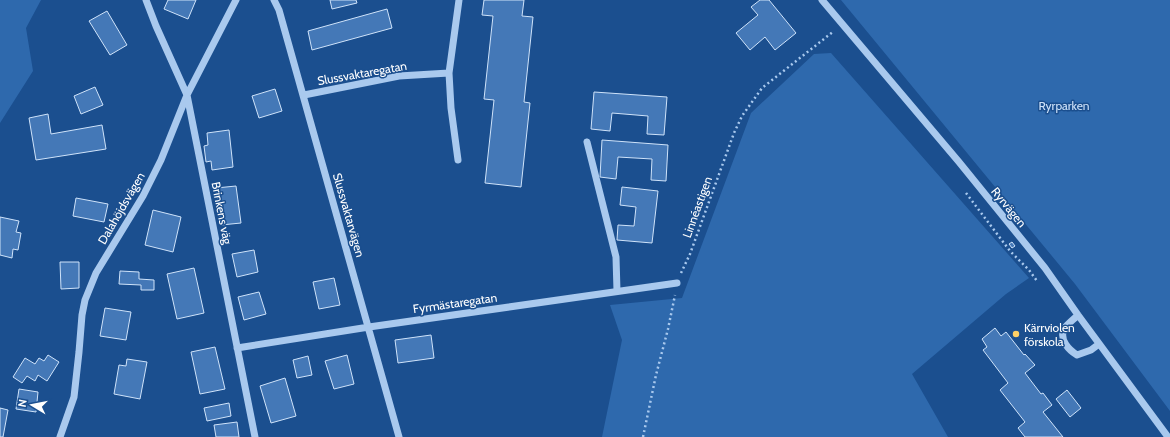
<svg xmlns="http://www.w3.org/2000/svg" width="1170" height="437" font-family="Cabin,sans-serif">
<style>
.green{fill:#2e69ad}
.building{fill:#4478b7;stroke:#cfe3fa}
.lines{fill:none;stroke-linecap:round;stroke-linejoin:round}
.path{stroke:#a9c9ee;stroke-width:2.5;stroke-dasharray:2 3;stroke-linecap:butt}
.minor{stroke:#a9c9ee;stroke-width:7}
.poi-dot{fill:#ffd166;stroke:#1b4f8f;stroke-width:1.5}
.labels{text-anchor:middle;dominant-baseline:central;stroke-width:3;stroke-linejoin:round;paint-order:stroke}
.street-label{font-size:12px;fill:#fff;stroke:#1b4f8f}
.park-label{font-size:12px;fill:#cfe3fa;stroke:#1b4f8f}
.poi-label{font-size:12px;fill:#fff;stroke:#1b4f8f;text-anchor:start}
</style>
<rect width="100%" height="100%" fill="#1b4f8f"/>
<!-- green -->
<path class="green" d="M0,0H41L26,28L33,71L0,123Z
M841,0H1170V411L1075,284Z
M831,53L1029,278L1006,294L912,374L948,437H602L622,340L610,305L682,298L751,113L814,54Z"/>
<!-- building -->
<path class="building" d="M168,0H196L188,19L164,9Z
M330,0H356L357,3L332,9Z
M484,0H524L522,16L533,17L524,102L530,103L521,187L485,183L494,100L484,99L493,16L482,15Z
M760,0H769L796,33L775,50L765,37L750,50L736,33L758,15L751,7Z
M387,9L392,28L312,50L308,31Z
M107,11L127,45L110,55L89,21Z
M95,87L103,105L81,114L74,96Z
M275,89L282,111L259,118L252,96Z
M594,92L667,97L664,135L647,134L648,116L612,113L610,131L591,129Z
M48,114L51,134L102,125L106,149L36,160L29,118Z
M229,130L233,167L212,170L211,161L206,162L204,146L208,145L207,133Z
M602,140L668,145L666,181L651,180L652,159L618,157L616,179L600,177Z
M236,186L241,223L221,225L216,188Z
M622,187L658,191L652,243L617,240L618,225L634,226L636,207L620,205Z
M76,198L108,204L104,222L73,216Z
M153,210L181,217L173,252L145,245Z
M0,217L19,221L16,232L21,233L18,250L13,249L12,258L0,255Z
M1012,242L1015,246L1012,248L1009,244Z
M254,250L258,272L237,277L232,254Z
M60,262H79V288L61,289Z
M194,268L204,313L177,319L167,274Z
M120,271L139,272V279L154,280V290H141V285L119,284Z
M334,278L340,305L319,309L313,282Z
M259,292L266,314L244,320L238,297Z
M105,308L131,312L126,340L100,336Z
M995,328L1001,336L1006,332L1024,355L1025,354L1035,365L1025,373L1041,394L1043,393L1052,405L1043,412L1063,437H1025L1018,428L1025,422L1000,390L1008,383L983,350L987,347L982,339Z
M431,335L434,358L398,363L395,340Z
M215,347L225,389L200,394L191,352Z
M48,355L59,362L47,381L38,375L35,381L27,376L22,383L13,377L25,358L35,364L39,358L44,361Z
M347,355L354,384L334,389L325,361Z
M308,356L312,375L297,378L293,360Z
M127,359L147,362L140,399L114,394L119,365L126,366Z
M285,378L296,416L271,423L260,386Z
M19,389L38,392L36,412L16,409Z
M1067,390L1081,408L1070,417L1056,399Z
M229,403L231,416L207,421L204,408Z
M0,408L8,410L3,437H0Z
M237,422L239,437H216L214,425Z"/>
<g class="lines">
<!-- path -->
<path class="path" d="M966,193L1010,251L1029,270L1037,281
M681,273L690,254L734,133L742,116L762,88L834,31
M643,437L656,375L668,329L675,295"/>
<!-- minor -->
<path class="minor" d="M146,0L156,26L187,95L255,437
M274,0L279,10L399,437
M822,0L959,162L1045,268L1078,315L1168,437
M304,95L399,76L449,73
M587,142L616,257L617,291
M458,160L451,108L449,73L459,0
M1078,315C1073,320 1067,324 1064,329C1059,340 1069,350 1077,355L1091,350L1099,344
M237,348L369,327L677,283
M60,437L74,397L79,352L82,315L85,300L96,273L143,196L161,160L187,95L236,0"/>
</g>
<!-- markers -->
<circle class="poi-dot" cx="1016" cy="334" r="4"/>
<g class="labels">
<!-- street labels -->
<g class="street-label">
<text transform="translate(362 73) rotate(-10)">Slussvaktaregatan</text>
<text transform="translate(697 207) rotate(-70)">Linnéastigen</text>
<text transform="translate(1009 207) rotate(51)">Ryrvägen</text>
<text transform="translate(121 208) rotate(-60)">Dalahöjdsvägen</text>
<text transform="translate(222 213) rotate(79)">Brinkens väg</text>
<text transform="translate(349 215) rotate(74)">Slussvaktarvägen</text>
<text transform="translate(455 303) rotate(-8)">Fyrmästaregatan</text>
</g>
<!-- park labels -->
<g class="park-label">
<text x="1064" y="105">Ryrparken</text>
</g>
<!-- poi labels -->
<g class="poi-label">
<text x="1024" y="327">Kärrviolen<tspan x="1024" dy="14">förskola</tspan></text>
</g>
</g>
<!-- north arrow -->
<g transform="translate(32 405) rotate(280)" stroke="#1b4f8f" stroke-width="3" paint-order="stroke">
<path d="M0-3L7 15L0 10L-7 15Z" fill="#ffffff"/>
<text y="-6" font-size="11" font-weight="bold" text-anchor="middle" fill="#ffffff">N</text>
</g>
</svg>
